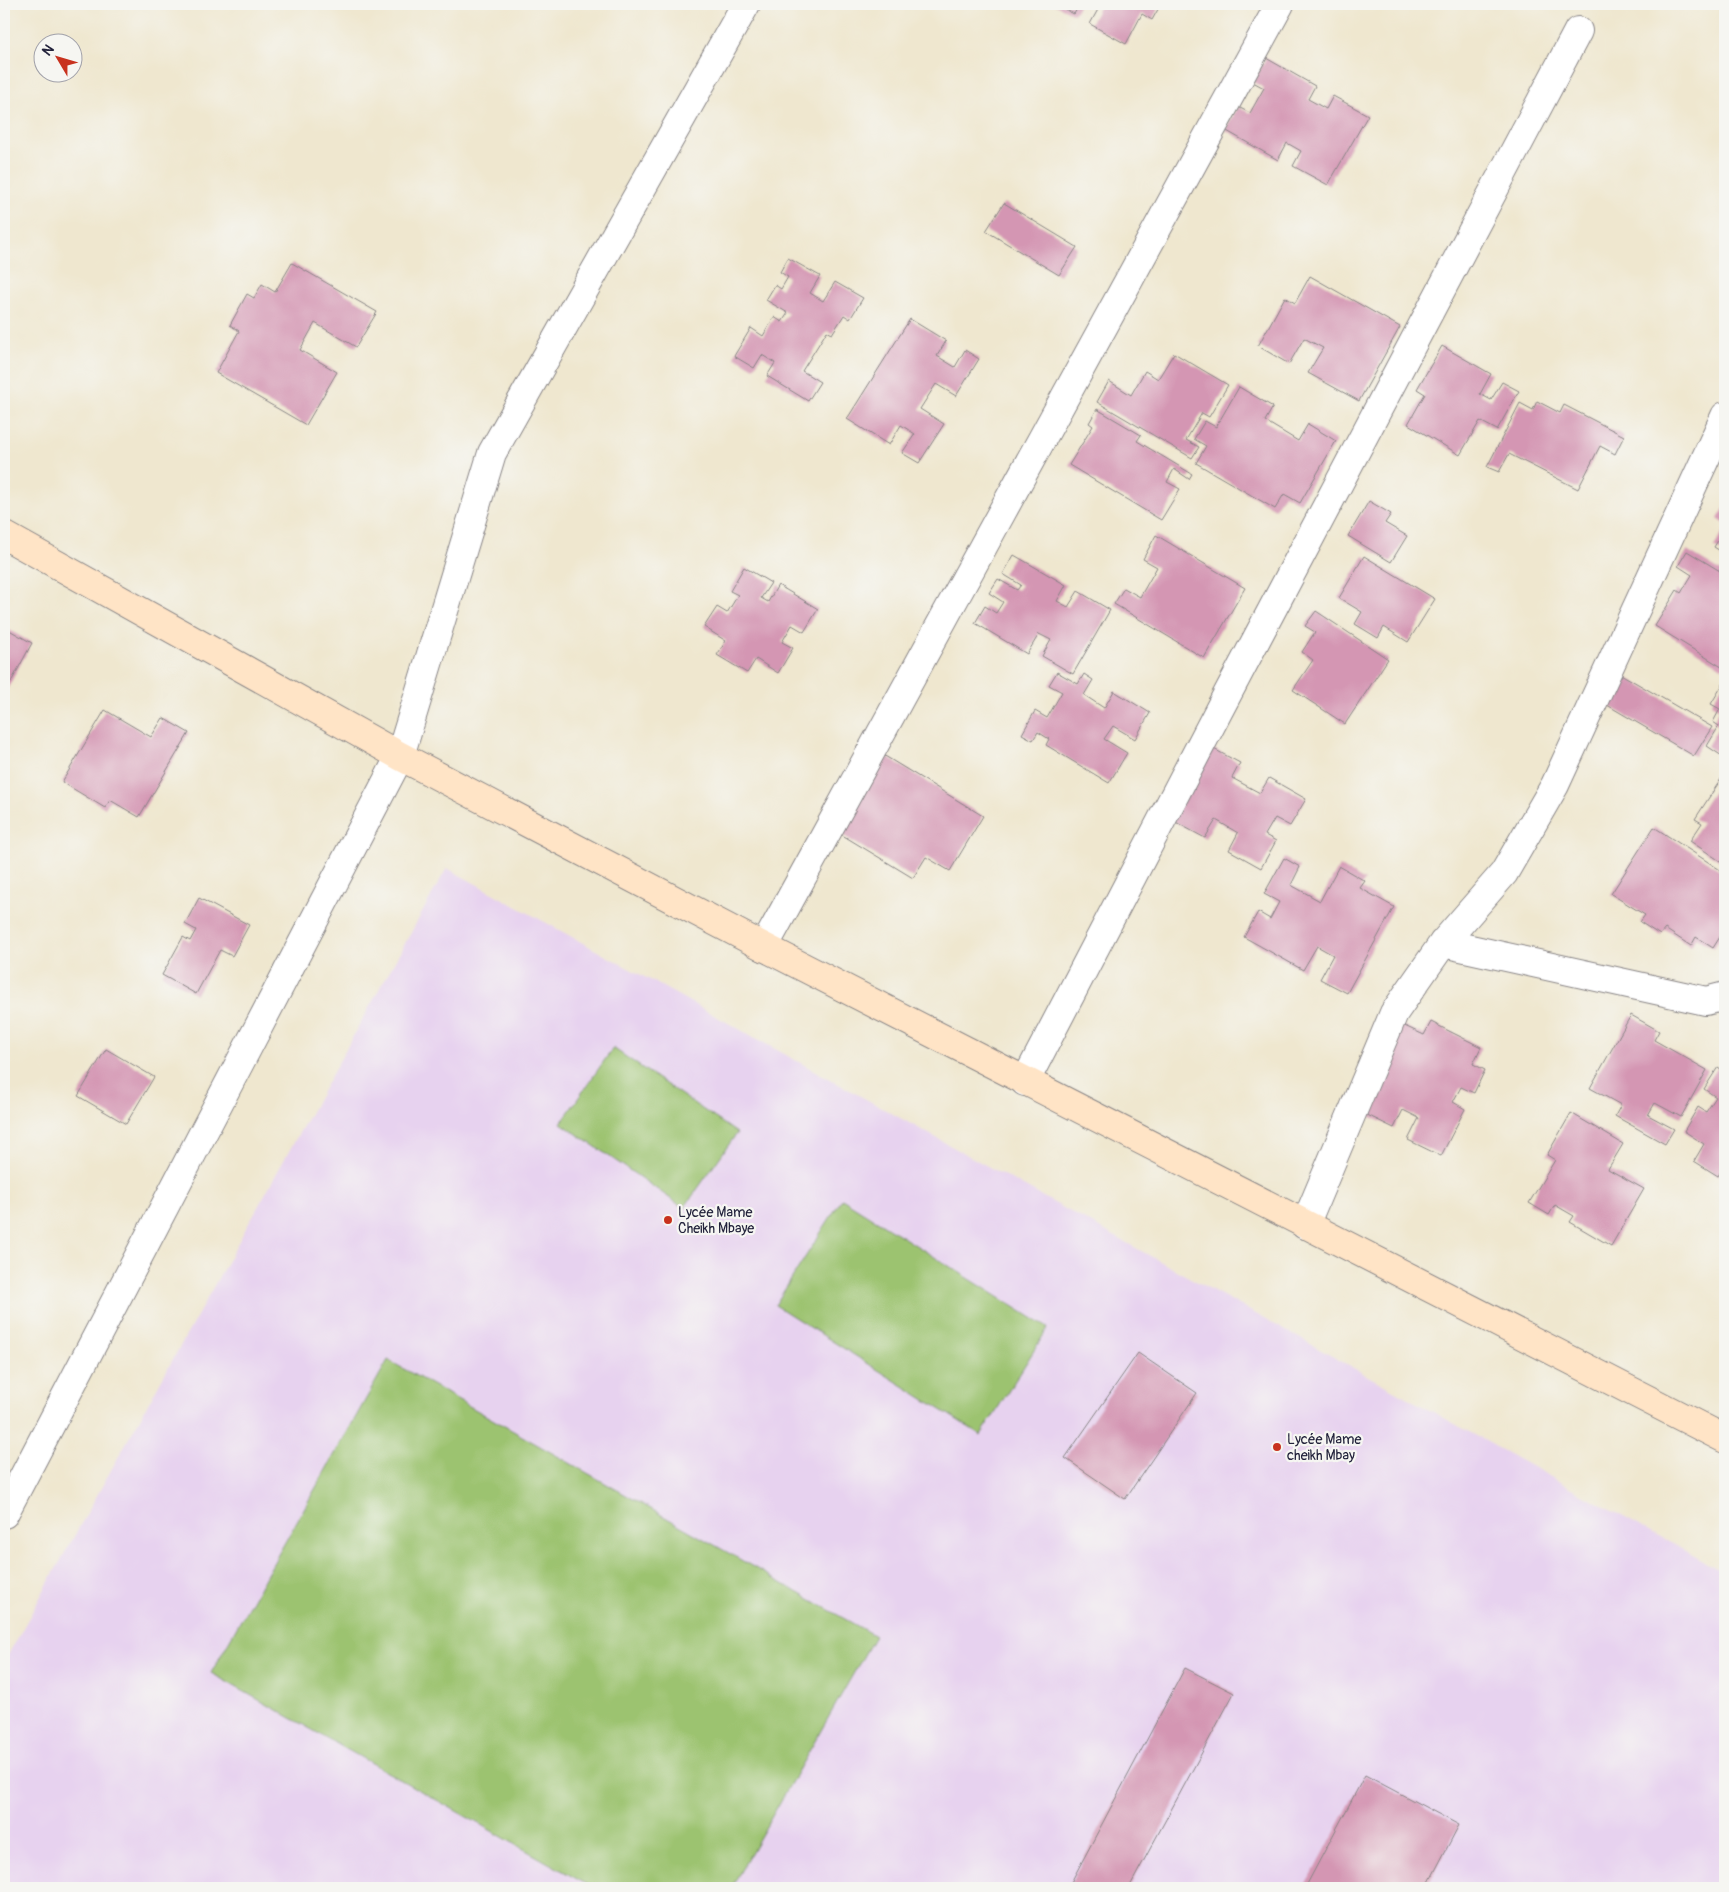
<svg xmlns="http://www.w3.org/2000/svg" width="1729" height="1892" font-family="Pangolin,sans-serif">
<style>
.built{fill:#e7d2ef}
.green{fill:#9cc36f;stroke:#5f7255}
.building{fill:#d496b3}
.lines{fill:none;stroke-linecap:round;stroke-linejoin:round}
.street-casing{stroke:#888485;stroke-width:30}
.secondary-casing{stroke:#888485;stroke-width:30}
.street{stroke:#fff;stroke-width:28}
.secondary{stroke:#ffe4c6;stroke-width:28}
.poi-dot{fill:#c8321e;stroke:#f6f6f2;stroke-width:2}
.labels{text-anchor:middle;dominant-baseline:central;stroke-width:4.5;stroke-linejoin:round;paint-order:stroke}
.poi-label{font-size:14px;fill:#22223b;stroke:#f6f6f2;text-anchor:start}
</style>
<rect width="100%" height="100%" fill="#f6f6f2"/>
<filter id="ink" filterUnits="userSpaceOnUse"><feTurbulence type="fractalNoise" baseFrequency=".02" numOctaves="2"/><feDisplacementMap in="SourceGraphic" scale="10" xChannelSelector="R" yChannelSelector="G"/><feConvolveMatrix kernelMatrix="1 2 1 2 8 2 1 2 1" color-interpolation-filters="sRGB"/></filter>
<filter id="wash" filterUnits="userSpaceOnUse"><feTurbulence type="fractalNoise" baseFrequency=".0096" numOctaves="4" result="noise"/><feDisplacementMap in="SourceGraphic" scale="20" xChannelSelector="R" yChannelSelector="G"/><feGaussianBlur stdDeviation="1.12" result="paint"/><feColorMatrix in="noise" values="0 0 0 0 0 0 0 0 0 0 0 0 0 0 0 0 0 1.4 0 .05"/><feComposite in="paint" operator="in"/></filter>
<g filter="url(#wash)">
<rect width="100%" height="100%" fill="#efe7cf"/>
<!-- built -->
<path class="built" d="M447,868L1725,1573V1888H18L4,1880V1662Z"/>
<!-- green -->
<path class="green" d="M613,1048L737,1133L684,1208L561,1123Z
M842,1199L1048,1328L981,1435L775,1305Z
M388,1360L875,1636L731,1888H593L211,1673Z"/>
<g id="blocks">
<!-- building -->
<path class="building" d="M1054,4H1080L1074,14Z
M1101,4H1161L1152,20L1142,14L1126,44L1090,24Z
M1266,58L1315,86L1308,99L1326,109L1333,96L1368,115L1328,185L1293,166L1301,151L1287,143L1278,160L1225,130L1238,107L1250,113L1264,88L1253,82Z
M1004,203L1077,247L1059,275L986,231Z
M788,258L820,276L810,293L823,301L835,282L863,298L850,319L844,315L832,334L827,331L802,371L820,382L808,401L767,376L775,363L762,355L754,368L734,356L751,328L763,336L774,317L782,322L788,313L766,300L775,285L781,289L788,277L780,272Z
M292,263L377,312L356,347L315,323L300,350L337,372L306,425L216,373L239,331L230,325L247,294L254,298L262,284L275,292Z
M1310,276L1400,327L1359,401L1308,373L1323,348L1304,338L1289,364L1258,346L1285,297L1295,303Z
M910,319L946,341L937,356L955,367L965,350L979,359L956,396L936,384L920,409L944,424L919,463L902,453L915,434L901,425L889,445L847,419Z
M1442,346L1491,374L1480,394L1491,400L1502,382L1519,391L1497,430L1480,421L1460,455L1408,424L1425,394L1417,389Z
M1174,353L1228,385L1209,417L1202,413L1186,440L1199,447L1192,458L1097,402L1109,381L1131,395L1145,371L1158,379Z
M1239,387L1273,407L1265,421L1298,441L1308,424L1336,441L1300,503L1284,494L1275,509L1196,463L1206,446L1194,439L1205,421L1216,427Z
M1537,401L1560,413L1564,405L1624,436L1615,454L1600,446L1578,489L1509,454L1499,472L1487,467L1520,403L1533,410Z
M1097,409L1141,435L1137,441L1192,474L1189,479L1174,469L1167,482L1180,489L1161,520L1069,465L1093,426L1089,423Z
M1369,501L1391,514L1385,523L1407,536L1391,562L1348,536Z
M1725,507V524L1718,519Z
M1725,529V554L1714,547Z
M1156,535L1245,588L1204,658L1114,604L1124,588L1140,597L1157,567L1143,559Z
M1687,551L1725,574V669L1655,626L1677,590L1681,593L1692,575L1678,566Z
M1014,555L1066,585L1057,601L1068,607L1078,591L1110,610L1073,674L1042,656L1051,640L1039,634L1027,654L975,623L985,606L996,613L1003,602L989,593L998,579L1017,590L1021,585L1003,574Z
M1364,556L1435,599L1408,642L1384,627L1378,638L1355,624L1362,612L1339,598Z
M744,567L771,583L761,598L768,602L778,585L818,609L804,632L792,625L782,642L793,648L778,673L756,659L747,673L717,655L726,641L704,627L717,607L727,613L738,595L730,591Z
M1316,611L1388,659L1345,724L1293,690L1313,660L1302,652L1315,632L1305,626Z
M4,627L32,643L4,695Z
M1057,672L1078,684L1084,674L1093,680L1084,695L1104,708L1114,691L1150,713L1135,739L1113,726L1104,739L1127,753L1109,783L1046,745L1049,739L1038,732L1033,740L1022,734L1035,711L1047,718L1062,692L1049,685Z
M1619,673L1712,727L1694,756L1602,702Z
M1723,684L1725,686V758L1707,746L1719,726L1713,722L1720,709L1711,704Z
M105,710L151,737L163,718L189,733L139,817L110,800L105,808L62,782Z
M1210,747L1240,763L1232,778L1260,793L1269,778L1306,799L1290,826L1275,818L1265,835L1276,841L1261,868L1229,850L1238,833L1216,820L1205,838L1170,819Z
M880,753L983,816L950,871L926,857L913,878L834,830Z
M1725,773V861L1723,863L1690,841L1702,823L1695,819Z
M1654,827L1725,873V929L1713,948L1696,937L1691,946L1665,929L1660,935L1640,922L1645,915L1611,894Z
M1284,858L1300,867L1291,885L1320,901L1339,866L1365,881L1360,888L1394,907L1347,993L1320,979L1333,955L1317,946L1303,970L1244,937L1258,912L1270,919L1279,902L1264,894Z
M199,898L249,925L232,956L220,950L196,994L162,975L183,937L190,941L196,930L185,924Z
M1631,1015L1659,1031L1654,1040L1707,1070L1681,1117L1655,1103L1648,1115L1674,1129L1665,1144L1615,1116L1621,1105L1590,1088Z
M1396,1022L1424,1035L1431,1022L1481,1047L1473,1064L1485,1070L1474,1093L1461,1087L1453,1102L1465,1109L1441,1156L1408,1140L1419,1118L1403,1110L1394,1128L1361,1112Z
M106,1049L154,1077L126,1124L78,1096Z
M1718,1067L1725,1072V1165L1718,1176L1694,1161L1704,1144L1684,1131L1698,1107L1706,1112L1716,1097L1704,1089Z
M1571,1113L1623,1144L1608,1169L1644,1189L1611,1246L1570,1222L1574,1216L1555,1205L1549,1215L1529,1203L1555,1160L1547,1155Z
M1138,1353L1197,1393L1125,1499L1065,1458Z
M1185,1668L1234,1693L1129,1888H1068Z
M1365,1775L1459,1825L1426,1888H1305Z"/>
</g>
</g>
<g filter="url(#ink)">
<use href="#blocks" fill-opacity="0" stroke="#888485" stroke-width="1"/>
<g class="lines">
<defs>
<path id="street" d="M1443,943L1706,1001L1725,996
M764,947L1280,4
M1025,1082L1219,710L1578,31
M1305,1225L1394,1013L1443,943L1504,873L1555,785L1725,416
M4,1514L400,756L492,453L746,4"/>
<path id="secondary" d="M4,535L400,756L764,947L1725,1439"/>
</defs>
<!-- street casing -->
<use href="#street" class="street-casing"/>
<!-- secondary casing -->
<use href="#secondary" class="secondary-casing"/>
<!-- street -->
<use href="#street" class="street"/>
<!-- secondary -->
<use href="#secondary" class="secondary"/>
</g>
</g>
<!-- markers -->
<g class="poi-dot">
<circle cx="668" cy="1220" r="5"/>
<circle cx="1277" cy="1447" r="5"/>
</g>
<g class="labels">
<!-- poi labels -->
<g class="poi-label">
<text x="678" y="1212">Lycée Mame<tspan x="678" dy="16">Cheikh Mbaye</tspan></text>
<text x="1287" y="1439">Lycée Mame<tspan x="1287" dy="16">cheikh Mbay</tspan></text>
</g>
</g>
<!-- margin -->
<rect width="1729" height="1892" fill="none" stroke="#f6f6f2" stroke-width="20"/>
<!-- north arrow -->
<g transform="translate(58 58) rotate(308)"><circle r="24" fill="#f6f6f2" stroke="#a1a1a9"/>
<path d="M0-4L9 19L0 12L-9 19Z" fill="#c8321e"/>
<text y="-8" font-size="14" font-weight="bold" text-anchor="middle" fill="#22223b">N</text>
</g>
</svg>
